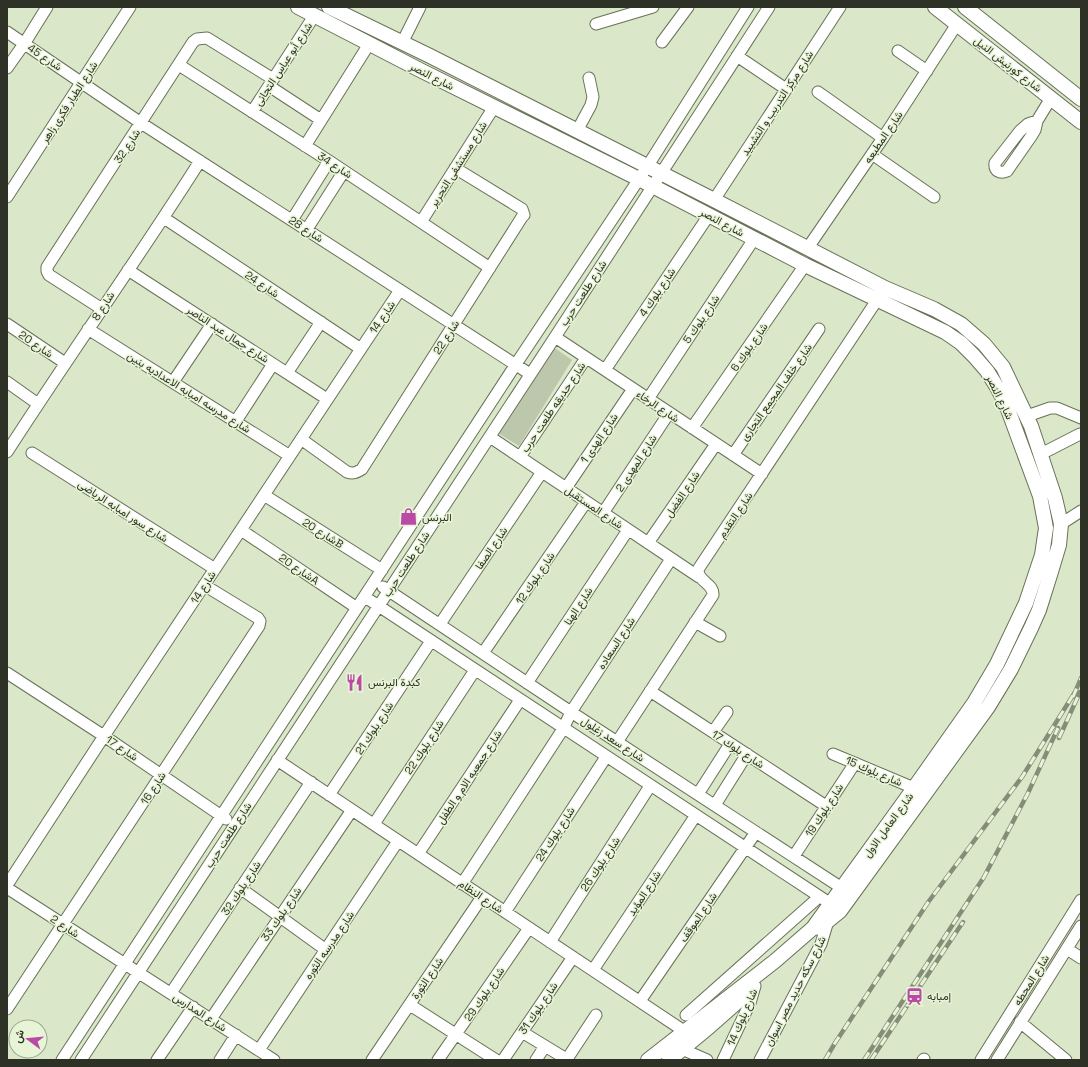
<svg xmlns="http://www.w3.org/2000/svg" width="1088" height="1067" font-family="'Space Grotesk',Vazirmatn,sans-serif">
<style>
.green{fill:#bcc7ab}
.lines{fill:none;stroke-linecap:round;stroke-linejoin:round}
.minor-casing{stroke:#677257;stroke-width:13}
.major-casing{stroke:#677257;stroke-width:16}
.minor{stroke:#fff;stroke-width:11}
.major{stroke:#fff;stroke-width:14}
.rail-casing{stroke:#858d79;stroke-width:4.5}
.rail{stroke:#e8f4d6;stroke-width:3;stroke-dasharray:9;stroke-linecap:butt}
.labels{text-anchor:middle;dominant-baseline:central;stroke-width:3;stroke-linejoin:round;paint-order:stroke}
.street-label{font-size:11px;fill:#2d3126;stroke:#e8f4d6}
.poi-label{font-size:11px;fill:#2d3126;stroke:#e8f4d6;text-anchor:start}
</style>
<rect width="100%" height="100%" fill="#dbe7c9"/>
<!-- green -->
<path class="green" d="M553,347L572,360L519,446L498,433Z"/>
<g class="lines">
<defs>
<path id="minor" d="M596,24L653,7
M7,32L141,123L530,374
M662,42L688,7
M402,43L420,7
M898,51L927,71
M737,56L786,89
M179,65L329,161L490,268
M7,68L24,44L47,7
M269,86L321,120
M818,92L883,138
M252,112L314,16
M1037,121L1035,130L1032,135L1007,171C1000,174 994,171 995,163L1020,131L1028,124Z
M1037,121L1051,98
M577,131L591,105L593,97L589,78
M305,146L369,44
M872,154L934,197
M7,197L130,7
M714,200L840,7
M164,218L361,349
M292,220L329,161
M421,222L494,107
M307,229L344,171
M807,249L883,138L957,24
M128,270L327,399
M102,309L49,275L47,271V267L193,42L197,39L207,38L273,79
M7,324L65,363
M88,329L290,456
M555,337L762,474
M605,370L709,215
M287,373L321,322
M7,382L38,404
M173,382L212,324
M648,399L754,239
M1027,416L1050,408H1057L1081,418
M236,421L273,364
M692,428L805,265
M490,437L699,577
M301,439L347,472C353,474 356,473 362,469L522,217L524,215L522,209L455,168
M7,452C70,354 138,259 200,161
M32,453L215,569
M1041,454L1080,434
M733,455L819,329
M520,457L586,358
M566,488L633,389
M264,495L382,570
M603,513L669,413
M1061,524L1081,511
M241,530L357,608
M648,543L716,444
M383,587L571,712L848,892
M365,597L837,908
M695,622L720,636
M440,624L542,472
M483,653L586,502
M7,673L104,736L226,819
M527,683L628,530
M650,691L826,806
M713,732L727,712
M617,742L713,595C714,584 699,582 698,571L699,568L881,294
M833,754L914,788
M277,760L684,1031
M698,794L730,744
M329,795L431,641
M715,805L747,754
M374,824L475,670
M418,854L520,700
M794,856L855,763
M462,884L563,729L571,712L671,559
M7,885L104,736L400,290
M7,888L274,1060
M240,888L326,950
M505,912L606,757
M550,942L650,786
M1067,949L1081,958
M593,970L696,815
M171,993L311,782
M640,1001L756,832
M410,1005L496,1060
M7,1009L259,626L260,621L258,618L204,585
M686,1015L819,897
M211,1019L352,810
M1020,1022L1066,1060
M522,1032L568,1060
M682,1049L707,1060
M259,1050L398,841
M567,1059L596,1015
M62,1060L516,364L647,167L748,7
M81,1060L555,337L769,7
M157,1060L193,1007
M220,1060L236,1035
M372,1060L482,897
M438,1060L529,928
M503,1060L573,957
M536,1060L545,1046
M723,1060L750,1003L755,986
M760,1060L821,944L828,921
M923,1060L924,1059
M981,1060L1081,900
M997,1060L1081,926"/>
<path id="major" d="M298,7L422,71L639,179L805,265L945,332L961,343L974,356L987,371L997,387L1006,404L1040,496L1046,528L1042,555L1026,603L997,664L974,703L914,788L813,928L775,961L648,1060
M329,7L430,56L714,200L885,288L934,309L961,324L984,344L1003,367L1031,426L1055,498L1061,524L1059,545L1050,575L1039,610L1031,628L1011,669L988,707L840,911L819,928
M935,7L1081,122
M965,7L1081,99
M669,1060L710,1026L752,989"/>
</defs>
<!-- minor casing -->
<use href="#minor" class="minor-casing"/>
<!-- major casing -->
<use href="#major" class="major-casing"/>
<!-- minor -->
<use href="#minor" class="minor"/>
<!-- major -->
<use href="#major" class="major"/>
<defs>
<path id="rail" d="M1073,697L1081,678
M1059,738L1080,692
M825,1060L835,1043L929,901L1022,777L1075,692
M864,1060L984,877L1028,793L1058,728
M871,1060L963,922"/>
</defs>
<!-- rail casing -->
<use href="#rail" class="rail-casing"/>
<!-- rail -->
<use href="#rail" class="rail"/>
</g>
<!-- icons -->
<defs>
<symbol id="shop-bare" viewBox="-9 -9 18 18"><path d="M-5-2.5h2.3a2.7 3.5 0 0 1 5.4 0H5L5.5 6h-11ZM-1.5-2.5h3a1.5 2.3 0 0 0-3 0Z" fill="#bb4aa7" stroke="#e8f4d6" stroke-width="2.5" paint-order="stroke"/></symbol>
<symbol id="restaurant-bare" viewBox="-9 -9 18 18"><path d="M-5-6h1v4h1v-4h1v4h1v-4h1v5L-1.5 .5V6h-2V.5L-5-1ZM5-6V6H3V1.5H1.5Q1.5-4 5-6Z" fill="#bb4aa7" stroke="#e8f4d6" stroke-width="2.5" paint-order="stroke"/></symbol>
<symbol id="station-bare" viewBox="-9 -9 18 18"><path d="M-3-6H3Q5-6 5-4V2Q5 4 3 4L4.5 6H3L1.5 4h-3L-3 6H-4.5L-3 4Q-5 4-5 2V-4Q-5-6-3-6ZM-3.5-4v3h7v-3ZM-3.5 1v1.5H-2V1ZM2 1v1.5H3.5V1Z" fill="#bb4aa7" stroke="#e8f4d6" stroke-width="2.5" paint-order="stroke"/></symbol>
</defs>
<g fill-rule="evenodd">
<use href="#shop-bare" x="396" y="504" width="25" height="25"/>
<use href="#restaurant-bare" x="342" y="670" width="25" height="25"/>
<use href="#station-bare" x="902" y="984" width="25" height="25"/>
</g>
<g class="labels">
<!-- street labels -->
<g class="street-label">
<text transform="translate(45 57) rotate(34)">شارع 45</text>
<text transform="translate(283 64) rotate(-57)">شارع أبو عباس التجانى</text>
<text transform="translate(1008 64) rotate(38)">شارع كورنيش النيل</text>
<text transform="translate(432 76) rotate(27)">شارع النصر</text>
<text transform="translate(69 102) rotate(-57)">شارع الطيار فكرى زاهر</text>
<text transform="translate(777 103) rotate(-57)">شارع مركز التدريب و التشييد</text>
<text transform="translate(883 137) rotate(-56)">شارع المطبعه</text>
<text transform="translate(127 146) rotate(-57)">شارع 32</text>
<text transform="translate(458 164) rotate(-58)">شارع مستشفى التحرير</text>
<text transform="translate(335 165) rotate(33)">شارع 34</text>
<text transform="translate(722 222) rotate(28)">شارع النصر</text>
<text transform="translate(306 229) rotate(33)">شارع 28</text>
<text transform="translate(262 284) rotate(34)">شارع 24</text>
<text transform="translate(657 292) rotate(-56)">شارع بلوك 4</text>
<text transform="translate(583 293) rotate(-57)">شارع طلعت حرب</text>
<text transform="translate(103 306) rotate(-57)">شارع 8</text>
<text transform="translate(382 317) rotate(-56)">شارع 14</text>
<text transform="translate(701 319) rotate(-56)">شارع بلوك 5</text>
<text transform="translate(228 334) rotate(33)">شارع جمال عبد الناصر</text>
<text transform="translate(446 337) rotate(-57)">شارع 22</text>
<text transform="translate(36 344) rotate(34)">شارع 20</text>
<text transform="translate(749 347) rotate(-55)">شارع بلوك 6</text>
<text transform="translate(189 392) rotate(32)">شارع مدرسه امبابه الاعداديه بنين</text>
<text transform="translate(776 392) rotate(-55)">شارع خلف المجمع التجارى</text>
<text transform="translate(1000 397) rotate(64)">شارع النصر</text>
<text transform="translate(658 406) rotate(34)">شارع الرخاء</text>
<text transform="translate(553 407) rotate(-56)">شارع حديقه طلعت حرب</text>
<text transform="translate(599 438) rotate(-56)">شارع الهدى 1</text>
<text transform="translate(636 463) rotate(-57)">شارع المهدى 2</text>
<text transform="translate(682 494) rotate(-56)">شارع الفضل</text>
<text transform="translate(594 507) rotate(34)">شارع المستقبل</text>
<text transform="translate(123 511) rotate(33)">شارع سور امبابه الرياضى</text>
<text transform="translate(735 515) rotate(-56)">شارع التقدم</text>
<text transform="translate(323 533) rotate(32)">شارع 20B</text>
<text transform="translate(491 548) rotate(-56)">شارع الصفا</text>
<text transform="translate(406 564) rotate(-57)">شارع طلعت حرب</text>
<text transform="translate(299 569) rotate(34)">شارع 20A</text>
<text transform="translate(535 578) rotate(-56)">شارع بلوك 12</text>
<text transform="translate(203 587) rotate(-57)">شارع 14</text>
<text transform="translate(578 606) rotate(-57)">شارع الهنا</text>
<text transform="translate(616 643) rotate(-57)">شارع السعاده</text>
<text transform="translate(374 728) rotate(-57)">شارع بلوك 21</text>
<text transform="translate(613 739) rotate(33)">شارع سعد زغلول</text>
<text transform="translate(424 747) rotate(-57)">شارع بلوك 22</text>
<text transform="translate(122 748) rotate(34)">شارع 17</text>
<text transform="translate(738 749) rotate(33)">شارع بلوك 17</text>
<text transform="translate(874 771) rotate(23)">شارع بلوك 15</text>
<text transform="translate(469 777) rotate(-57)">شارع جمعيه الام و الطفل</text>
<text transform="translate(153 788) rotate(-57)">شارع 16</text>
<text transform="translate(824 810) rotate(-57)">شارع بلوك 19</text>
<text transform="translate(888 825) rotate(-54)">شارع العامل الاول</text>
<text transform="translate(555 834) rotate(-57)">شارع بلوك 24</text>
<text transform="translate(228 835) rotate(-57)">شارع طلعت حرب</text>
<text transform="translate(600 864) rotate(-57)">شارع بلوك 26</text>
<text transform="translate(241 888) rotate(-57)">شارع بلوك 32</text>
<text transform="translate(644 893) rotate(-57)">شارع المؤيد</text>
<text transform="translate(481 896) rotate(34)">شارع النظام</text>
<text transform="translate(281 914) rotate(-56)">شارع بلوك 33</text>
<text transform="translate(698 917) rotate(-56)">شارع الموقف</text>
<text transform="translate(65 926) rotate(33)">شارع 2</text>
<text transform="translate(329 945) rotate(-56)">شارع مدرسه الثوره</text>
<text transform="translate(427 978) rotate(-56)">شارع الثورة</text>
<text transform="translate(1031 980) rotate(-58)">شارع المحطه</text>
<text transform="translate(795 991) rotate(-63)">شارع سكه حديد مصر اسوان</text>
<text transform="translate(484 994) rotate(-56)">شارع بلوك 29</text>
<text transform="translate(538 1008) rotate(-56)">شارع بلوك 31</text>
<text transform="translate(200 1012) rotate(33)">شارع المدارس</text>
<text transform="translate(742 1017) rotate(-67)">شارع بلوك 14</text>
</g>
<!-- poi labels -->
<g class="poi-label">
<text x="422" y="517">البرنس</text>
<text x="368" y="682">كبدة البرنس</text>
<text x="927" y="996">إمبابه</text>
</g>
</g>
<!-- border -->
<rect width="1088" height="1067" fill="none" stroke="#2d3126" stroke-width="16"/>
<!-- north arrow -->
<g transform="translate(28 1039) rotate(286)"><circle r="19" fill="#e8f4d6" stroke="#9da690"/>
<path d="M0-3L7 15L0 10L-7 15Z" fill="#bb4aa7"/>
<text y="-6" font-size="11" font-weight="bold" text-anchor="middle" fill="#2d3126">ش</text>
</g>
</svg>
